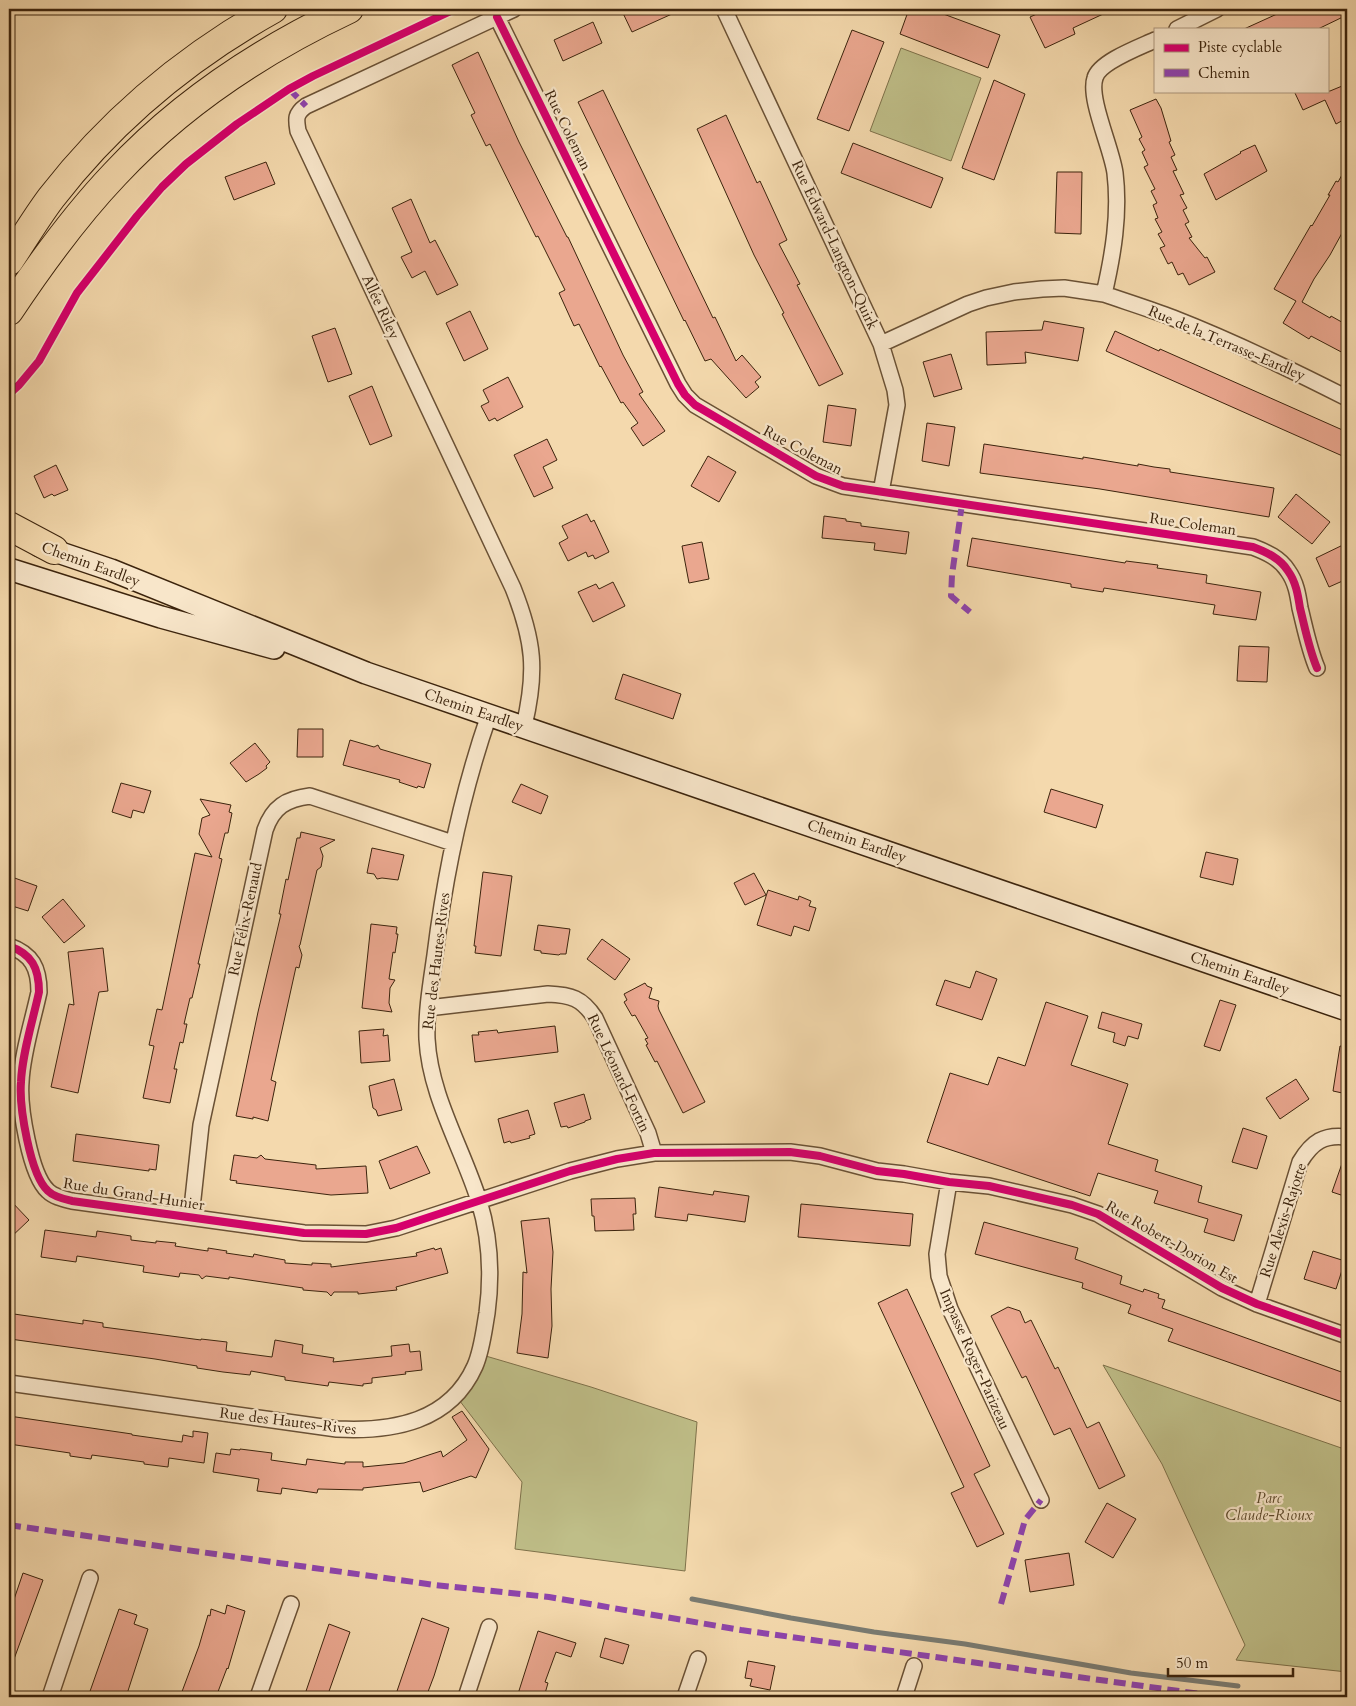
<svg xmlns="http://www.w3.org/2000/svg" width="1356" height="1706" font-family="Cardo,serif">
<style>
.green{fill:#bfbe88;stroke:#7e714a}
.lines{fill:none;stroke-linecap:round;stroke-linejoin:round}
.stream{stroke:#7a7c73;stroke-width:5}
.building{fill:#eaa78f;stroke:#3c240d}
.street-casing{stroke:#6a5135;stroke-width:18}
.secondary-casing{stroke:#3c240d;stroke-width:24}
.highway-casing{stroke:#3c240d;stroke-width:30}
.street{stroke:#f8e6ca;stroke-width:15}
.secondary{stroke:#f8e6ca;stroke-width:21}
.highway{stroke:#f4d9ad;stroke-width:28}
.quiet{stroke:#8e44ad;stroke-width:6;stroke-dasharray:12 6;stroke-linecap:butt}
.cycleway-casing{stroke:#f8e6ca;stroke-width:11}
.cycleway{stroke:#d6006c;stroke-width:8}
.labels{text-anchor:middle;dominant-baseline:central;stroke-width:4.5;stroke-linejoin:round;paint-order:stroke}
.street-label{font-size:15px;fill:#3c240d;stroke:#f8e6ca}
.park-label{font-size:15px;font-style:italic;fill:#5d4a2c;stroke:#f8e6ca}
</style>
<rect width="100%" height="100%" fill="#f4d9ad"/>
<filter id="stains"><feTurbulence type="fractalNoise" baseFrequency=".004" numOctaves="4"/><feColorMatrix values="0 0 0 0 .2 0 0 0 0 .09 0 0 0 0 .02 0 0 0 .5 -.17"/></filter>
<radialGradient id="worn" r=".72"><stop offset=".6" stop-color="#630" stop-opacity="0"/><stop offset="1" stop-color="#630" stop-opacity=".3"/></radialGradient>
<!-- green -->
<path class="green" d="M901,48L981,78L951,161L870,131Z
M479,1354L591,1387L697,1422L685,1571L515,1549L522,1482L456,1396Z
M1103,1365L1347,1450V1672L1236,1660L1245,1645L1162,1464Z"/>
<g class="lines">
<!-- stream -->
<path class="stream" d="M692,1599L791,1618L874,1632L965,1644L1131,1673L1238,1686"/>
</g>
<!-- building -->
<path class="building" d="M621,9H683L632,32Z
M909,9H930L1000,35L988,68L900,34Z
M1048,9H1114L1073,28L1075,34L1045,48L1030,17Z
M1288,9H1347V15L1318,29H1244Z
M593,22L602,43L563,61L554,40Z
M852,30L884,42L849,131L817,119Z
M478,52L519,142L567,237H568L623,355L643,392L639,394L665,431L643,446L631,428L638,423L623,402L621,403L601,366L600,367L579,324L574,326L559,293L565,290L538,236L536,237L490,144L486,146L471,115L475,113L452,65Z
M994,80L1025,94L994,180L962,168Z
M1347,84V118L1336,124L1325,100L1303,110L1294,91H1330Z
M603,90L713,318L715,317L736,361L742,355L761,377L755,382L759,387L746,398L711,359L705,361L685,320L684,321L578,102Z
M1156,99L1161,108L1171,141L1169,142L1175,155L1171,157L1177,170L1173,171L1184,194L1180,195L1187,208L1183,210L1189,222L1185,224L1192,237L1189,238L1205,258L1207,257L1215,272L1189,285L1183,273L1178,275L1172,262L1168,264L1160,248L1165,246L1158,234L1162,232L1155,219L1158,218L1153,205L1157,203L1151,191L1155,189L1144,167L1148,165L1142,152L1145,150L1139,139L1142,137L1130,110Z
M726,115L757,183L760,181L787,240L779,244L800,284L797,285L843,374L819,386L782,314L784,313L754,255L697,129Z
M853,143L943,178L931,208L841,173Z
M1255,145L1267,171L1216,200L1204,174L1241,153L1240,152Z
M266,162L275,184L234,200L225,177Z
M1347,166V224L1330,255L1314,279L1302,302L1330,318L1331,316L1347,325V355L1311,336L1309,339L1283,323L1296,301L1274,289L1311,225L1312,226L1330,195H1328L1336,181L1338,182Z
M1057,172H1082L1081,234L1055,233Z
M411,199L430,243L435,240L458,285L437,295L425,271L412,278L401,257L412,252L392,208Z
M470,311L488,349L464,361L446,323Z
M1044,321L1084,328L1078,361L1025,352L1026,363L987,365L986,332L1042,330Z
M335,328L352,374L328,382L312,336Z
M1115,331L1159,351L1160,349L1347,432V458L1106,351Z
M951,354L962,389L934,397L923,362Z
M508,377L523,407L497,421L495,418L489,421L481,406L489,402L483,390Z
M372,386L392,436L370,445L349,396Z
M828,405L856,409L851,446L823,442Z
M927,423L955,427L949,466L922,461Z
M547,439L557,460L543,467L553,488L534,497L514,455Z
M984,444L1083,459V457L1138,466V464L1154,467L1170,469V472L1274,488L1269,517L1100,489L980,473Z
M708,456L736,472L719,502L691,486Z
M56,465L68,490L54,496L52,494L44,498L34,476Z
M1296,494L1330,522L1312,544L1278,517Z
M587,514L591,522L594,520L609,552L595,559L593,555L588,557L586,552L568,561L559,543L568,538L562,526Z
M824,516L846,519V521L861,523V526L909,532L906,554L874,550L875,543L822,538Z
M972,538L1125,563L1126,561L1158,565L1157,568L1207,575L1206,583L1261,592L1256,620L1213,614L1215,605L1104,588L1103,592L1071,587V584L967,566Z
M702,542L709,579L689,583L682,546Z
M1347,543V579L1329,587L1316,558Z
M613,582L625,606L593,622L578,592L596,584L599,589Z
M1239,646L1269,647L1267,682L1237,681Z
M623,674L681,694L673,719L615,699Z
M298,729H323V757H297Z
M350,740L374,747L378,745L380,749L431,764L424,788L418,786L417,788L399,782L400,780L343,765Z
M255,743L270,762L266,766L267,768L259,774L246,782L230,763Z
M121,783L151,791L144,813L133,810L131,818L112,812Z
M521,784L548,796L541,814L512,802Z
M1051,789L1103,805L1096,828L1044,812Z
M200,799L231,805L229,812L232,813L228,833H225L219,858L222,859L198,964H200L192,998H190L184,1024H187L183,1043L180,1042L174,1069H177L170,1103L143,1098L154,1046L149,1045L157,1009L162,1010L195,853L212,857L199,834L202,818L210,815Z
M301,832L335,840L320,848L323,856L321,867L317,870L300,945L299,946L302,955L299,968L296,967L271,1080L276,1082L268,1121L253,1117V1119L236,1116L258,1012L281,914H279L286,879L288,880L297,838H300Z
M372,848L404,855L398,880L382,878L377,879L374,874L367,873Z
M1206,852L1238,859L1233,885L1200,877Z
M483,872L512,876L501,956L475,953L476,946H474Z
M754,873L766,895L745,905L734,883Z
M9,876L37,886L28,911L9,905Z
M768,890L798,900L799,896L811,901L809,906L816,908L809,931L794,926L791,936L757,925Z
M63,899L85,926L64,943L42,917Z
M371,924L397,927L396,934H398L395,953L393,952L389,979L395,980L390,988L389,1003L392,1012L362,1008Z
M538,925L570,929L566,954H560L559,955L541,953V951L534,950Z
M602,939L630,959L615,980L587,959Z
M103,948L108,991L99,992L78,1093L51,1087L69,1004L74,1005L68,952Z
M976,971L997,979L982,1020L936,1005L945,980L970,988Z
M645,983L647,986L652,988L649,998L659,1001L658,1006L659,1010L705,1102L683,1113L657,1061L655,1062L646,1045L648,1044L645,1039L648,1038L635,1015L632,1016L624,1002L627,1000L624,994Z
M1220,1000L1236,1005L1220,1051L1204,1046Z
M1046,1002L1088,1016L1071,1065L1128,1084L1108,1144L1158,1160L1155,1171L1202,1186L1198,1202L1242,1215L1234,1241L1204,1232L1208,1219L1154,1203L1158,1191L1098,1173L1090,1196L927,1142L950,1073L988,1085L998,1057L1025,1066Z
M1102,1012L1142,1024L1138,1039L1128,1036L1125,1046L1113,1042L1115,1033L1098,1028Z
M555,1026L558,1052L475,1062L472,1035H479L478,1032L497,1030L498,1033L504,1032Z
M384,1029L383,1036L388,1035L390,1061L361,1063L359,1031Z
M1340,1046L1347,1047V1094L1333,1091Z
M394,1079L402,1110L378,1116L376,1110L373,1108L369,1086Z
M1296,1079L1309,1099L1280,1119L1266,1098Z
M584,1094L591,1119L585,1121V1122L568,1128L567,1126L561,1127L554,1103Z
M528,1110L535,1134L529,1136L530,1138L511,1143L510,1141L504,1143L498,1119Z
M1243,1128L1267,1136L1257,1169L1232,1162Z
M76,1134L159,1145L156,1170L149,1169V1171L73,1161Z
M417,1146L430,1173L390,1189L379,1161Z
M234,1155L257,1158L261,1155L265,1159L316,1165V1169L366,1166L368,1193L331,1195L236,1183L237,1181L230,1180Z
M1345,1155L1347,1156V1197L1332,1192Z
M659,1187L713,1195L714,1191L749,1196L745,1222L688,1214L687,1221L655,1217Z
M635,1198L636,1214H633L634,1230L595,1231L594,1216H592L591,1199Z
M9,1199L29,1220L9,1239Z
M801,1204L913,1214L910,1246L798,1237Z
M549,1218L553,1252L551,1289L552,1326L548,1358L517,1353L522,1314L523,1272L527,1273L521,1221Z
M984,1222L1078,1248L1075,1259L1122,1276L1120,1284L1143,1292L1144,1289L1159,1294L1158,1298L1165,1300L1162,1308L1347,1374V1387L1342,1402L1168,1341L1173,1329L1128,1313L1131,1305L1082,1288L1083,1283L975,1254Z
M45,1230L96,1237L97,1231L131,1236V1240L156,1243V1241L176,1243L175,1246L201,1250L208,1251V1248L227,1251L226,1253L253,1257L254,1254L263,1256L285,1260V1263L312,1265V1263L331,1264V1267L417,1256L416,1253L434,1248L435,1250L441,1248L448,1273L396,1287L397,1290L358,1294V1292H334L331,1296L327,1292L303,1290V1288L229,1277V1279L206,1276L202,1279L199,1275L180,1273L179,1277L143,1272L144,1266L110,1261L77,1256L76,1262L41,1257Z
M1313,1251L1345,1261L1336,1289L1304,1279Z
M907,1289L990,1466L974,1474L1004,1534L977,1547L951,1493L964,1487L878,1303Z
M1008,1307L1020,1311L1025,1323L1031,1320L1055,1369L1058,1367L1087,1428L1099,1422L1125,1476L1099,1489L1070,1428L1054,1435L1026,1376L1022,1378L991,1316Z
M14,1314L83,1324V1320L103,1323V1327L201,1340V1339L227,1342L226,1351L272,1357L275,1340L303,1345L302,1353L334,1358L333,1362L392,1356L391,1346L409,1344L410,1352L420,1351L422,1370L405,1372L406,1374L372,1378V1383L363,1384V1386L329,1382L328,1386L285,1380V1377L251,1371L250,1375L223,1372L197,1368V1366L155,1359L10,1339Z
M462,1411L489,1449L476,1478L471,1476L423,1492L420,1482L363,1488V1490L318,1489L317,1493L282,1488L281,1494L257,1491L259,1479L213,1472L216,1453L230,1455L231,1449L240,1450V1449L272,1453L271,1460L306,1465L307,1459L345,1464V1462H363V1467L404,1463L441,1451L443,1457L467,1440L452,1417Z
M9,1416L132,1434V1435L182,1442L183,1435L193,1437V1431L208,1433L204,1463L169,1458L168,1467L144,1464V1462L92,1455L91,1459L70,1456V1453L9,1444Z
M1107,1503L1136,1519L1113,1558L1085,1542Z
M1069,1553L1074,1585L1030,1592L1025,1560Z
M23,1573L43,1580L10,1670L9,1614Z
M227,1605L245,1611L228,1669L227,1668L216,1697H180L199,1646L208,1615L210,1616L211,1609L225,1614Z
M119,1609L137,1615L134,1624L148,1629L126,1697H88Z
M422,1618L449,1628L434,1676L426,1697H395Z
M329,1624L350,1632L327,1697H304Z
M538,1631L576,1643L571,1657L556,1652L545,1682L548,1683L544,1697H517Z
M605,1638L629,1645L623,1664L600,1657Z
M748,1661L775,1666L770,1690L750,1686L752,1679L745,1678Z"/>
<g class="lines">
<defs>
<path id="street" d="M514,9L306,106C295,114 296,119 298,131L513,588C534,641 537,671 524,726
M724,9L881,344L895,390L897,405L881,492
M497,17L678,384L685,395L695,405L816,476L843,486L1253,547C1266,552 1280,558 1288,571C1296,582 1298,595 1300,608C1305,628 1309,649 1317,668
M1177,29L1217,9
M1155,40C1140,47 1099,62 1095,78C1088,98 1112,149 1115,173C1120,214 1113,255 1104,294C1127,302 1150,309 1173,318C1232,341 1290,369 1347,398
M881,344L968,304L986,298L1014,292L1042,289L1064,288L1104,294
M9,946C32,954 39,968 39,992C33,1020 22,1054 21,1082C19,1106 30,1175 48,1191C54,1197 64,1199 72,1201L304,1233L366,1234L396,1228L570,1171L617,1159L654,1153L790,1152L820,1156L877,1171L904,1174L949,1182L989,1186L1072,1205L1098,1214L1222,1288L1257,1304L1347,1336
M428,1008L548,994C571,995 582,998 595,1018L648,1133L654,1153
M949,1182L937,1254L939,1276L950,1309L1041,1500
M191,1217L201,1125L265,830C273,807 286,799 310,796L453,843
M1257,1304L1300,1162C1312,1142 1324,1134 1347,1137
M9,1383L337,1429C393,1432 450,1422 475,1366C482,1350 484,1330 487,1313C492,1276 490,1237 479,1201C462,1147 430,1096 427,1039C426,1011 431,983 435,955C445,874 462,793 489,715
M50,1697L90,1578
M258,1697L291,1604
M466,1697L489,1627
M685,1697L698,1659
M904,1697L914,1666"/>
<path id="secondary" d="M40,546L111,570L366,673L1347,1010
M9,569L161,617L274,648"/>
<path id="highway" d="M9,261C23,240 36,218 51,198C112,119 187,57 273,9
M9,311C41,263 75,216 115,174C181,103 262,50 349,9
M9,526L54,550"/>
</defs>
<!-- street casing -->
<use href="#street" class="street-casing"/>
<!-- secondary casing -->
<use href="#secondary" class="secondary-casing"/>
<!-- highway casing -->
<use href="#highway" class="highway-casing"/>
<!-- street -->
<use href="#street" class="street"/>
<!-- secondary -->
<use href="#secondary" class="secondary"/>
<!-- highway -->
<use href="#highway" class="highway"/>
<!-- quiet -->
<path class="quiet" d="M289,89L306,106
M962,504L952,575L951,596L970,612
M9,1525L435,1585L549,1597L741,1630L1222,1697
M1001,1604L1025,1520L1041,1500"/>
<defs>
<path id="cycleway" d="M497,17L678,384L685,395L695,405L816,476L843,486L1253,547C1266,552 1280,558 1288,571C1296,582 1298,595 1300,608C1305,628 1309,649 1317,668
M9,394L19,385L39,361L77,293L137,216L162,187L186,164L237,124L289,89L313,76L455,9
M9,946C32,954 39,968 39,992C33,1020 22,1054 21,1082C19,1106 30,1175 48,1191C54,1197 64,1199 72,1201L304,1233L366,1234L396,1228L570,1171L617,1159L654,1153L790,1152L820,1156L877,1171L904,1174L949,1182L989,1186L1072,1205L1098,1214L1222,1288L1257,1304L1347,1336"/>
</defs>
<!-- cycleway casing -->
<use href="#cycleway" class="cycleway-casing"/>
<!-- cycleway -->
<use href="#cycleway" class="cycleway"/>
</g>
<g class="labels">
<!-- street labels -->
<g class="street-label">
<text transform="translate(568 130) rotate(64)">Rue Coleman</text>
<text transform="translate(835 245) rotate(65)">Rue Edward-Langton-Quirk</text>
<text transform="translate(381 307) rotate(65)">Allée Riley</text>
<text transform="translate(1227 343) rotate(23)">Rue de la Terrasse-Eardley</text>
<text transform="translate(803 450) rotate(28)">Rue Coleman</text>
<text transform="translate(1193 524) rotate(8)">Rue Coleman</text>
<text transform="translate(91 564) rotate(20)">Chemin Eardley</text>
<text transform="translate(474 710) rotate(19)">Chemin Eardley</text>
<text transform="translate(857 841) rotate(19)">Chemin Eardley</text>
<text transform="translate(245 919) rotate(-78)">Rue Félix-Renaud</text>
<text transform="translate(436 961) rotate(-83)">Rue des Hautes-Rives</text>
<text transform="translate(1240 973) rotate(19)">Chemin Eardley</text>
<text transform="translate(619 1073) rotate(65)">Rue Léonard-Fortin</text>
<text transform="translate(134 1194) rotate(9)">Rue du Grand-Hunier</text>
<text transform="translate(1283 1220) rotate(-72)">Rue Alexis-Rajotte</text>
<text transform="translate(1172 1242) rotate(30)">Rue Robert-Dorion Est</text>
<text transform="translate(975 1359) rotate(66)">Impasse Roger-Parizeau</text>
<text transform="translate(288 1421) rotate(7)">Rue des Hautes-Rives</text>
</g>
<!-- park labels -->
<g class="park-label">
<text x="1269" y="1498">Parc<tspan x="1269" dy="17">Claude-Rioux</tspan></text>
</g>
</g>
<!-- margin -->
<rect width="1356" height="1706" fill="none" stroke="#f4d9ad" stroke-width="30"/>
<rect x="10" y="10" width="1336" height="1686" fill="none" stroke="#3c240d" stroke-width="2.5"/>
<rect x="15" y="15" width="1326" height="1676" fill="none" stroke="#3c240d"/>
<!-- legend -->
<rect x="1154" y="28" width="175" height="65" fill="#f8e6ca" stroke="#ad987e"/>
<rect x="1164" y="44" width="25" height="8" fill="#d6006c" stroke="#ad987e"/>
<text x="1198" y="52" font-size="15" fill="#3c240d">Piste cyclable</text>
<rect x="1164" y="69" width="25" height="8" fill="#8e44ad" stroke="#ad987e"/>
<text x="1198" y="78" font-size="15" fill="#3c240d">Chemin</text>
<!-- scale -->
<path d="M1168 1668v8h125v-8" fill="none" stroke="#3c240d" stroke-width="2.5"/>
<text x="1176" y="1668" font-size="15" fill="#3c240d" stroke="#f8e6ca" stroke-width="4" paint-order="stroke">50 m</text>
<rect width="100%" height="100%" filter="url(#stains)"/>
<rect width="100%" height="100%" fill="url(#worn)"/>
</svg>
